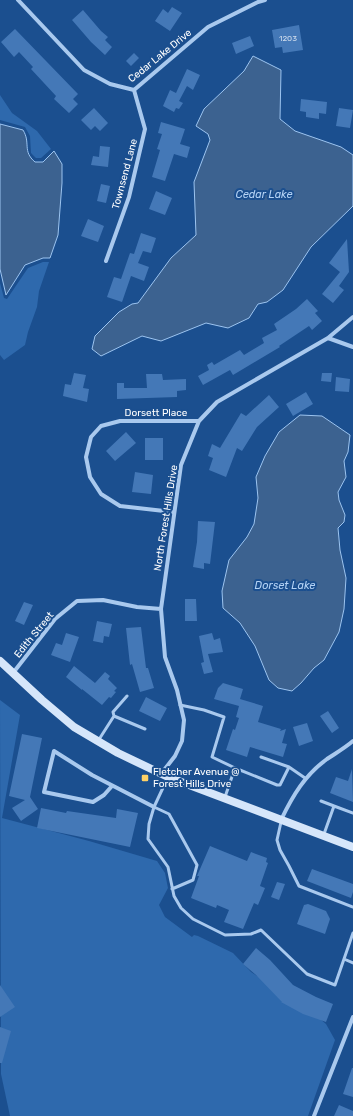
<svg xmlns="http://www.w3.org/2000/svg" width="353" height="1116" font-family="Rubik,sans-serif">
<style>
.green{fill:#2e69ad}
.water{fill:#3c6290;stroke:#9cc4f0}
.building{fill:#4478b7}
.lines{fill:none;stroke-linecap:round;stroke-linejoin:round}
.lane{stroke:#a9c9ee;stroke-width:3}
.street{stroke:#a9c9ee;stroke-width:4}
.secondary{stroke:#d6e6fa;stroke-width:8}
.poi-dot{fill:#ffd166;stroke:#1b4f8f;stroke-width:1.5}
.labels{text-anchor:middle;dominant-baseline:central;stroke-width:4;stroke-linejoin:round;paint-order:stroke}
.number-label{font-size:8px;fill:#d0dded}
.street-label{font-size:10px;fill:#fff;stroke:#1b4f8f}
.poi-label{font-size:10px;fill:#fff;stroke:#1b4f8f;text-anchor:start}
.water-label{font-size:11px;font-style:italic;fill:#b5d3f5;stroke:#1b4f8f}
</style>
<rect width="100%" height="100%" fill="#1b4f8f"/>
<!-- green -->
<path class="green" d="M0,95L12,113L37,131L51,149L41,158H36L31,153L30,136L25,127L0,120Z
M43,262H49L39,291L37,307L28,332L25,345L4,360L0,355V283L4,298L7,299L28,268Z
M0,700L20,715L2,818L89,841L157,861L165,873L168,888L159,905L165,917L192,937L194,935L198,936L233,953L251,972L307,1008L326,1024L335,1040L308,1116H10L1,1074Z"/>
<!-- water -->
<path class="water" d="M253,56L281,70L280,119L295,131L341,147L353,155V206L311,247L283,290L267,302L258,304L249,318L228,328L206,323L161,341L142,336L101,356L92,349L95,336L119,312L132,304L138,303L171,258L196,235L194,182L210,140L208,134L196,126L204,109L244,71Z
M0,124L23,130C31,143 22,151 35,162H43L54,151L62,164V183L58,235L50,258H43L25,265L6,295L0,269Z
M300,415L322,416L350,435L348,452L344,461L346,477L338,492L339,500L345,515L344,522L338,528L340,550L346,578L344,609L339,632L324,660L314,668L301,683L292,691L278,688L269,680L255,646L240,623L223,608L222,591L229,560L247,537L254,524L258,498L256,477L265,456L279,432Z"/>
<!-- building -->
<path class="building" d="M172,7L182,13L170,31L155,21L163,9L168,13Z
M83,10L101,31L108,37L105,40L112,47L105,55L91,42L72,20Z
M299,25L303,50L283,53L282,47L275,48L272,30Z
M15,29L78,94L73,99L78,104L69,113L54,99L56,96L31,69L33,67L19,52L14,57L1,42Z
M250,36L254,46L236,54L232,43Z
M134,53L139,58L131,66L126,61Z
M187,69L200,75L193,90L187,86L179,101L183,103L179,109L176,108L174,112L163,106L170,90L176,93Z
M301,99L327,102L326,114L319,113V119L306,117V112L300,111Z
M94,108L108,123L100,131L95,126L91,130L81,120Z
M339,108L353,110L350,128L336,126Z
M161,122L185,129L180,144L190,147L187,158L174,154L165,181L152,177L160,150L157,149L162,134L158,133Z
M100,146L110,147L108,167L91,165L93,156L99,157Z
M101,184L110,186L106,203L97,201Z
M156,191L172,198L165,215L149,209Z
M88,219L104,226L98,242L81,236Z
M141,233L156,238L151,253L143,251L138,263L149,267L144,281L131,276L122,302L107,297L114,277L121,279L130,253L134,254Z
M347,239L349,272L339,286L344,290L333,303L322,294L340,272L329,263Z
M307,299L318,311L315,313L322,321L312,330L309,326L279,346L280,347L233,375L230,370L203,385L198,376L209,370L207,365L212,362L214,365L240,350L244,355L264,343L262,338L277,330L274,324L296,309Z
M74,373L86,375L83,388L89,389L87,402L63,396L65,384L71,385Z
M322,373H332L331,382L321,381Z
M146,374H162L163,380L186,379V390L177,391V397L117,399V383H124V388H147Z
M336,377L350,379L349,392L335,391Z
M306,392L313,404L293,416L286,404Z
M269,395L279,407L257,427L242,451L237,448L226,477L209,470L213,458L208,456L212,444L220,448L241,413L246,416Z
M126,432L136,443L115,461L106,451Z
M145,438H163V460H145Z
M135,472L153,475L151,494L132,492Z
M198,521L215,522L210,564L204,563V569L193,567L197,542Z
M185,599H196L197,621H185Z
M24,602L33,605L24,625L15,621Z
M97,621L112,624L109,637L104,636L103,643L93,641Z
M141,627L146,668H148L154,688L140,692L132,664L130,665L126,628Z
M66,633L79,637L70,662L51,655L56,643L62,645Z
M212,633L214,640L220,638L223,652L208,654L213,672L204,674L201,663L204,662L199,636Z
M74,666L95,683L105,672L110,676L108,679L117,688L114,691L116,692L111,698L109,697L102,705L82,689V690L66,677Z
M223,683L243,689L240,699L263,706L258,722L281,729L280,731L286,729L282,743L287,744L283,757L250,747L247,757L226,750L233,729L235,730L239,718L236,717L239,706L214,699L218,688Z
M146,697L167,708L160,721L139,711Z
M328,711L339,728L332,733L320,716Z
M307,723L313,741L299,746L293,727Z
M22,734L42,738L30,797L38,809L21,821L12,808L25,800L9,796Z
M352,769L353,802L330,793L336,777L348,781Z
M41,808L66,813L67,811L116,818L117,809L138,813L130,847L37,828Z
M210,846L247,861L251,852L267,858L266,862L268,863L260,886L265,888L258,905L254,903L243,929L224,922L229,910L217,905L216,908L191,898L199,876H197Z
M312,869L353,884V892L351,898L307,881Z
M277,882L285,884L279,900L271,897Z
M308,904L326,911L330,919L325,934L297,924L304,905Z
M256,948L270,960L293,985L316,997L333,1004L326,1022L303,1014L281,1002H282L256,975L243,964Z
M0,985L15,1007L0,1017Z
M0,1027L11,1031L2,1063H0Z
M352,1068H353V1097L343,1094Z
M339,1105L353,1111V1116H334Z"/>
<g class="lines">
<!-- lane -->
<path class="lane" d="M180,705L204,710L224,717L212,757L235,768L225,797
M114,716L113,712L127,696
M98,741L114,716L145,729
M261,757L289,767L305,778
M235,768L277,785H280L289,767
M168,777L154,807L149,824L148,839L168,867L174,896L181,908L193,919L225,935L251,934L261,930L307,974L335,985L344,959L353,963
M321,801L334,806
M154,807L169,814L197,865L193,880L172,889
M281,822L277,840L280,850L289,866L299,886L353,907
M324,834L334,806L353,813
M344,959L353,933"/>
<!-- street -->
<path class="street" d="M18,0L84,70L110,84L134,90L208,27L258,2L265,0
M106,261L129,197L145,129L134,90
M328,338L353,347
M173,512L120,506L101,494L90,477L86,457L91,437L101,426L120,421H199
M13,673L55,619L77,601L103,600L137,607L161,609
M161,774L175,756L182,741L184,720L177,690L165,657L161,609L181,465L199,421L217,402L328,338L353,317
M112,786L104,795L93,802L44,792L54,751L92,775L154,807
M281,820C293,795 305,775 327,759C336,753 345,748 353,741
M314,1116L353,1017"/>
<!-- secondary -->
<path class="secondary" d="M0,661L42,700L74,727L118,753L168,777L353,847"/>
</g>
<!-- markers -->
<rect class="poi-dot" x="141" y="774" width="8" height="8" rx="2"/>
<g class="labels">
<!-- number labels -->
<g class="number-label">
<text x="288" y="38">1203</text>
</g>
<!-- street labels -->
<g class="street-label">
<text transform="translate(160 56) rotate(-39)">Cedar Lake Drive</text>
<text transform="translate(125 174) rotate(-75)">Townsend Lane</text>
<text x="156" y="413">Dorsett Place</text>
<text transform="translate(166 518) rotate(-81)">North Forest Hills Drive</text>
<text transform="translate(34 635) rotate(-51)">Edith Street</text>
</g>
<!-- poi labels -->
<g class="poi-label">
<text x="153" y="772">Fletcher Avenue @<tspan x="153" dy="12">Forest Hills Drive</tspan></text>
</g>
<!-- water labels -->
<g class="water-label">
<text x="264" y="194">Cedar Lake</text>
<text x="285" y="585">Dorset Lake</text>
</g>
</g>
</svg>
